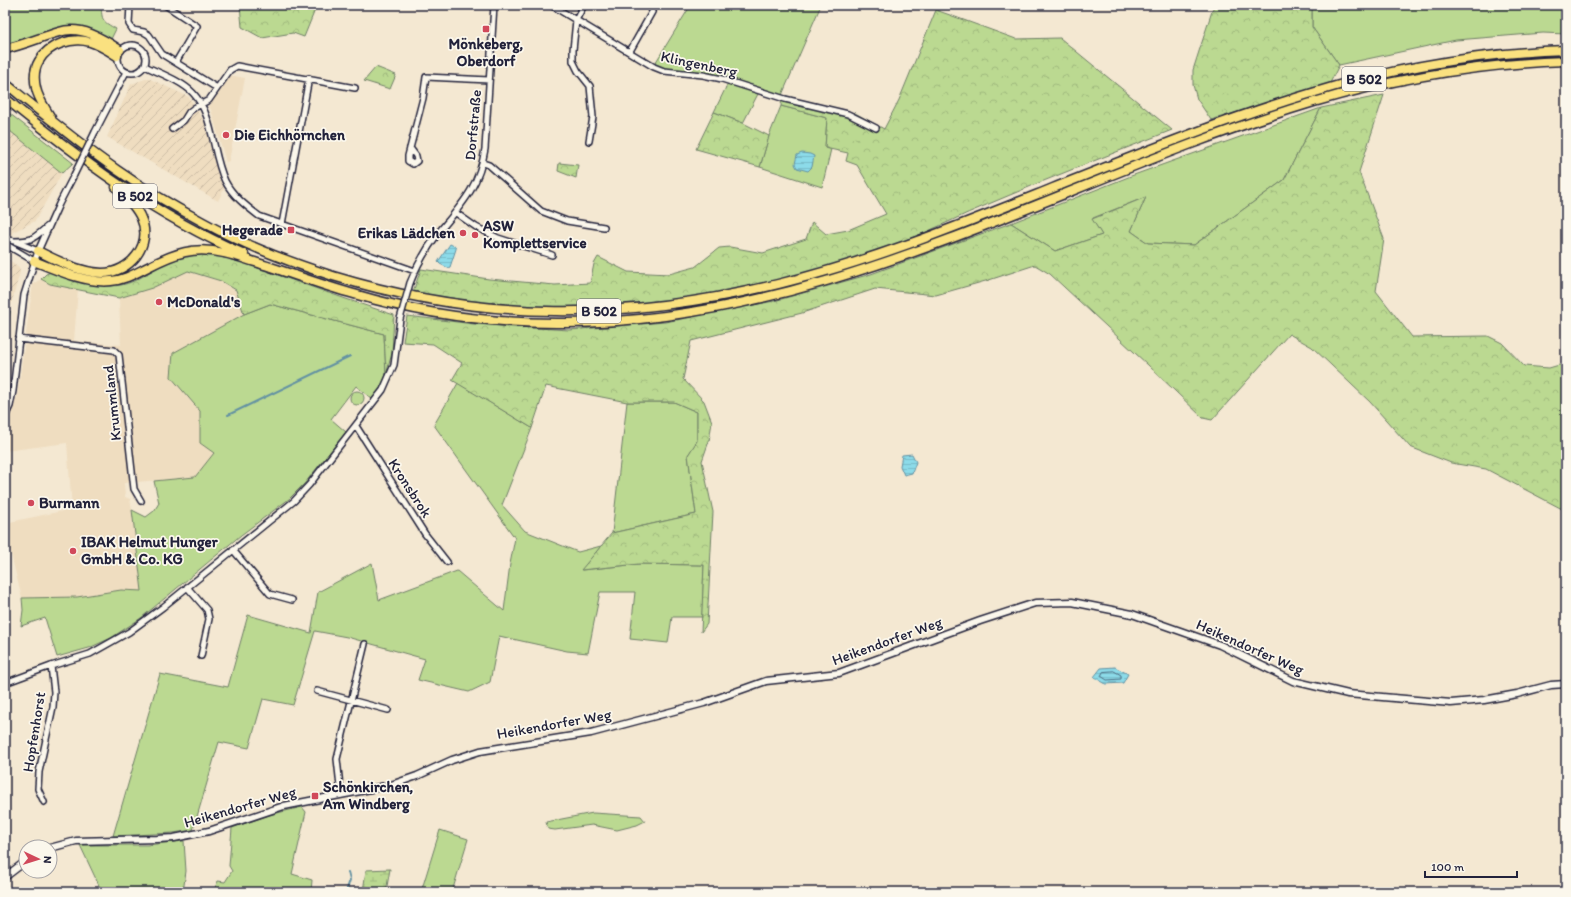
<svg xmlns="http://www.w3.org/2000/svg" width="1571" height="897" font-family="Itim,sans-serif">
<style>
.built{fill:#efddc0}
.industrial{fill:url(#industrial-furrows)}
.green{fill:#bbd991;stroke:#6e7e66}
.forest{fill:url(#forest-crowns);stroke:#6e7e66}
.wetland{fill:url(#wetland-marsh);stroke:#6e7e66}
.water{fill:url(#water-rules);stroke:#6291a3}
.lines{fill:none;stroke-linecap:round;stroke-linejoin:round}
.shore{stroke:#4c6c81;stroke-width:1}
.stream{stroke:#6291a3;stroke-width:2}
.minor-casing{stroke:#22223b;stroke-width:8}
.tertiary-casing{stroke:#22223b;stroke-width:9}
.trunk-casing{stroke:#22223b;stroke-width:11}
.minor{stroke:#fbf7ec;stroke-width:5}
.tertiary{stroke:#fbf7ec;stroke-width:6}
.trunk{stroke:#fae180;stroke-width:8}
.minor-bridge-casing{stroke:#22223b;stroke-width:8;stroke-linecap:butt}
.minor-bridge{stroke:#fbf7ec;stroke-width:5}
.poi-dot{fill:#d1495b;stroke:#fbf7ec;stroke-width:1.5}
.labels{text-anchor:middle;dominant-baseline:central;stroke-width:3.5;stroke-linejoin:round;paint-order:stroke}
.shield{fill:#fbf7ec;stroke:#636270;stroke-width:1}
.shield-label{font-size:14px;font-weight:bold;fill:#22223b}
.poi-label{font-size:15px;font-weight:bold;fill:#22223b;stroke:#fbf7ec;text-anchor:start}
.street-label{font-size:15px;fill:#22223b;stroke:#fbf7ec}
</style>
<defs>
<pattern id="industrial-furrows" width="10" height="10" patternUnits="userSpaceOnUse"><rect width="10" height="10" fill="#efddc0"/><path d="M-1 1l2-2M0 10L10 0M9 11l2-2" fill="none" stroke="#cdbda6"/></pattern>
<pattern id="forest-crowns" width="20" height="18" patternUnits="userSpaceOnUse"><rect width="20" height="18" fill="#bbd991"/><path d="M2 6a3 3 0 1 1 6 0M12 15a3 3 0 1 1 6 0" fill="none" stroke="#a0ba7e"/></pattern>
<pattern id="wetland-marsh" width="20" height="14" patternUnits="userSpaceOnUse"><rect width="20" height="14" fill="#bbd991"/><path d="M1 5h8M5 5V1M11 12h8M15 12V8" fill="none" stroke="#a0ba7e"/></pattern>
<pattern id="water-rules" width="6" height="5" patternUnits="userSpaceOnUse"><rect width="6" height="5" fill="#8cdbe9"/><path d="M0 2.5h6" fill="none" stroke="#78bcc9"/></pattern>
</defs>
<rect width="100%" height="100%" fill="#f4e8d2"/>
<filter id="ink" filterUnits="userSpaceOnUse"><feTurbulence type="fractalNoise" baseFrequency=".025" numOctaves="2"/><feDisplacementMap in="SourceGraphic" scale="8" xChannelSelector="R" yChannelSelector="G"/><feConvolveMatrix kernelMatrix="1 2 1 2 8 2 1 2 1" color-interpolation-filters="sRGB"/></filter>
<g filter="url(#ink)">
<!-- built -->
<path class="built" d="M229,75L245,78L229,161L226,162L211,110L209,106Z
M187,271L221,281L236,291L244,314L173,353L171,377L200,411V443L214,453L196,477L124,483L125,497L130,499L132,510L142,591L121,590L77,597L22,598L5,530V523L72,509L67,443L5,451V424L17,397L33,284L41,279L50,284L78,289L74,341L121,345L119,298L152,288Z"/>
<!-- industrial -->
<path class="industrial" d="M148,78L189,97L205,123L214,161L225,187L218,201L107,137L131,84Z
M5,127L62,173L35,221L13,232L5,250Z
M5,257L19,267L20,272L5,327Z"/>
<!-- green -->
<path class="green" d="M5,5H101C102,21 102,21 116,29L110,41L88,30L5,46Z
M685,5H821L782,95C759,88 736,79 713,75C693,71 673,72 654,65L689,8Z
M1312,5H1566V34L1543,33L1456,40L1339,65L1312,27Z
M728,83L759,92L743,123L714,112Z
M781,106L827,118L825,148L831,149L822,187L760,167L769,136Z
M1321,108L1284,180L1194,245L1148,243L1131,231L1146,197L1093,218L1102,235L1055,251L1011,223L1131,176Z
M5,110L73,163L62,173L5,127Z
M270,304L384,334L386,375L379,391L372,399L356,386L331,419L346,432L305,483L289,499L241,535L141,618L111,638L89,648L57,657L45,618L21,626L23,610L22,598L77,597L121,590L142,591L132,510L146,517L154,511L159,503L154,481L195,477L214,453L200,443V411L171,377L173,353L244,314Z
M10,311L7,347L5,348V327Z
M458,383L532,428L502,505L525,531L578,552L601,546L582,570L639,564L704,565L702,617H672L668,643L630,639L635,592H600L588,653L567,651L499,636L490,682L469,692L418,680L425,659L347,637L315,631L293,705L263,699L249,748L219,742L193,830L173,833L113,836L160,674L228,687L248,615L311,633L318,592L372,563L379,600L457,571L504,611L510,564L515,538L434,425Z
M350 398a7 7 0 1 1 14 0a7 7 0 1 1-14 0Z
M627,402H674L697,412V442L688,455L696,514L612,533Z
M302,807L306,812L292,874L312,880L311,892H213L218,881L225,882L232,871L229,866L232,828L269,815Z
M593,813L641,816L645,821L637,825L617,830L592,825L555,830L548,829L546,822Z
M440,830L468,839L452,892H421Z
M184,841L186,871L183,892H102L80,845H147Z"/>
<!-- forest -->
<path class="forest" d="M240,5H317L304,37L293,33L262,38L242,27Z
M1214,5H1312V27L1339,65L1329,85L1211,120L1197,99L1193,85V70Z
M936,10L1016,39L1060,38L1172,130C1112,154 1051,177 991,203C961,215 931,231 900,243C791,283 676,308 559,308C510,308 462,300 413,292L421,269L489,279L555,285L590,283L594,264L598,257L628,272L669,274L695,267L719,248L730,247L763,253L806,239L812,222L826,234L848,230L886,214L857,165L846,161L848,153L825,148L827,118L781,106L782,95L855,113L884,129L899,100Z
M376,67L396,75L390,89L364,81Z
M1384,95L1359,172L1384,239L1376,291L1412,337L1488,336L1502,343L1524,366L1549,368L1566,363V511L1486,469L1451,463L1410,447L1370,402L1312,347L1289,334L1212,420L1203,418L1148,365L1050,274L1035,265L989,280L936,295L875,289L802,313L691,341L683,379L704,401L712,422L709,441L702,461L713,512L707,624L701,632L704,565L639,564L581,570L612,533L696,514L688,455L697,441V412L674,402H627L546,386L532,428L452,380L462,363L433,344L403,342L407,316L474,324L569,330L665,322L774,301L871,274L1011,223L1055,251L1102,235L1092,219L1146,197L1131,231L1148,243L1194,245L1284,180L1321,108Z
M714,112L743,123L769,136L760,167L696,149Z
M559,163L578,165L576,178L558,171Z
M203,253L224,256L346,299L394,315L392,353L386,375L384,334L270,304L244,314L236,290L221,281L188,271L152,288L119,298L50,284L41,279L46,274L51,272C73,279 97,289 121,285C139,282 153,268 170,260C181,255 191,254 203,253Z"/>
<!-- wetland -->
<path class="wetland" d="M390,869L386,892H363L366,870Z"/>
<!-- water -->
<path class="water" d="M802,153L810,154L814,156L812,167L808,171L797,168L795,164L797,155Z
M450,244L456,247V249L450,267L448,268L440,264L438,262Z
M912,454L916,462L912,473L904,475L900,466L902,455Z
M1115,667L1128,674L1123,683L1106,684L1094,677L1101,668Z"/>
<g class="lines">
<!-- shore -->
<path class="shore" d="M1114,671L1121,675V679L1107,680L1101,676L1103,672Z"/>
<!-- stream -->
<path class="stream" d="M228,415L350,356
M346,892L350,880L348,872"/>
<defs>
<path id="minor" d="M130,5L129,24L133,30L144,32L149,35L162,54L217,88
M165,5L197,26L176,62
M551,5L654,67L664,71L703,75L722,79L785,99L848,114L876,128
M584,5L576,20L573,50V61L578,71L590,86L593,117L589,141
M118 59a14 14 0 1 1 28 0a14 14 0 1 1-28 0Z
M630,51L652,12
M145,66C159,73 182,81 193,93C214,115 212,154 225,181C232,195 246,206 259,216L415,271
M172,129L184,120L189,112L194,108L209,100L230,70L237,66L355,88
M95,132L126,72
M410,148L416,156L417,161L413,164L408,161V156L423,98L426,77L489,80
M483,163L489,165L541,211L567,221L604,227
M456,213L476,227L498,238L552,255
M282,224L309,78
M5,239L14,241L38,251
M14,241C33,241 34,238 48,226
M5,244L34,261
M410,283C417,265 427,248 439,232C462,204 479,187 485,149L494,5
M18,339L114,350L119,355L134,489L141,501
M5,417L10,406L13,391L24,295L38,251L59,204L74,175
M356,426L425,534L447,562
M233,550L270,594L292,600
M187,587L207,610L209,619L201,656
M5,683L51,666L90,654L129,632L163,607L294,501L309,485L383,390L394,365L400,319
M317,691L388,710
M341,795L337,759L365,644
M44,802L38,789L39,772L53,707L54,692L51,666"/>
<path id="tertiary" d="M50,848L76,841L157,839L174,838L209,831L284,806L391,785L417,776L452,760L480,751L591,733L704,703L766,681L839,673L980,621L1035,603L1072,602L1132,614L1220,645L1293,681L1348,694L1451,703L1484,700L1517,694L1551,685L1566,684
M5,877L26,861"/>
<path id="trunk" d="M5,49C24,45 41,37 59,32C81,25 102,38 120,50
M5,83C42,113 78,143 117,170C144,189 173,206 203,222C244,245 289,262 333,276C484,322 626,321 778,284C873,261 963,224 1053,188C1139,154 1224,119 1312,93C1394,68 1480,53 1566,50
M5,98C79,159 156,216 244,254
M51,118C46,109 38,99 36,88C34,79 34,69 39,61C48,44 73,37 90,42C100,45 109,51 117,56
M38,251C58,261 79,272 102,273C130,273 153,245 141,218C136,206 125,196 116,187
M34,261C56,270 88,284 111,281C125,280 136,273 148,267C175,253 194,246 224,253C235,255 245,259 255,262C288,272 320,285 354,294C422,314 496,324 567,323C835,321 1064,177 1314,102C1396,78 1481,64 1566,61"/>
</defs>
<!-- minor casing -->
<use href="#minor" class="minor-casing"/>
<!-- tertiary casing -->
<use href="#tertiary" class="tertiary-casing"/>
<!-- trunk casing -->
<use href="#trunk" class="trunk-casing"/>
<!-- minor -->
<use href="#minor" class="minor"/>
<!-- tertiary -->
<use href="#tertiary" class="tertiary"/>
<!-- trunk -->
<use href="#trunk" class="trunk"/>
<defs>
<path id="minor-bridge" d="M74,175L95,132
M400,319L410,283"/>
</defs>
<!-- minor-bridge casing -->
<use href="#minor-bridge" class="minor-bridge-casing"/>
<!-- minor-bridge -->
<use href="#minor-bridge" class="minor-bridge"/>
</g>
</g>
<!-- markers -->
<g class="poi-dot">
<rect x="482" y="25" width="8" height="8" rx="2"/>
<circle cx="226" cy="135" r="4"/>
<rect x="287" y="226" width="8" height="8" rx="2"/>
<circle cx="463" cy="233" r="4"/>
<circle cx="475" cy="235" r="4"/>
<circle cx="159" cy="302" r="4"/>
<circle cx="31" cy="503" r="4"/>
<circle cx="73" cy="551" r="4"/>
<rect x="311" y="792" width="8" height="8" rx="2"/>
</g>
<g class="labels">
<!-- shield labels -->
<g class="shield">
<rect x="1342" y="67" width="44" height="24" rx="3"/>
<rect x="113" y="184" width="44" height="24" rx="3"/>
<rect x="577" y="299" width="44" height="24" rx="3"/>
</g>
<g class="shield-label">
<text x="1364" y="79">B 502</text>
<text x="135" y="196">B 502</text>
<text x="599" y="311">B 502</text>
</g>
<!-- poi labels -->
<g class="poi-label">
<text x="486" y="44" text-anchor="middle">Mönkeberg,<tspan x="486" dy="17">Oberdorf</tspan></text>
<text x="234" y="135">Die Eichhörnchen</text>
<text x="483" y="226">ASW<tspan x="483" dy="17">Komplettservice</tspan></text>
<text x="283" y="230" text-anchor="end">Hegerade</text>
<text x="455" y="233" text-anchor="end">Erikas Lädchen</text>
<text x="167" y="302">McDonald's</text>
<text x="39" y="503">Burmann</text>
<text x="81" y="542">IBAK Helmut Hunger<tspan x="81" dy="17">GmbH &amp; Co. KG</tspan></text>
<text x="323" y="787">Schönkirchen,<tspan x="323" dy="17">Am Windberg</tspan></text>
</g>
<!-- street labels -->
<g class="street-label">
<text transform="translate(699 64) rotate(12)">Klingenberg</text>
<text transform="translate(473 125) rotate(-85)">Dorfstraße</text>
<text transform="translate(112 403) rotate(-96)">Krummland</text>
<text transform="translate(410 488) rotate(57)">Kronsbrok</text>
<text transform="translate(887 641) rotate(-20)">Heikendorfer Weg</text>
<text transform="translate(1250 647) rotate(24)">Heikendorfer Weg</text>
<text transform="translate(554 724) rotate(-10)">Heikendorfer Weg</text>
<text transform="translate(34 732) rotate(-81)">Hopfenhorst</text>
<text transform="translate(240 807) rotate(-16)">Heikendorfer Weg</text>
</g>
</g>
<!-- margin -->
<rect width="1571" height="897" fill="none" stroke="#fbf7ec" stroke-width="20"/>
<rect x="10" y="10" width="1551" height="877" fill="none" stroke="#22223b" stroke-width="1.5" filter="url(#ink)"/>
<!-- north arrow -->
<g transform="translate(38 859) rotate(94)"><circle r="19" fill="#fbf7ec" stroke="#a4a2a5"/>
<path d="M0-3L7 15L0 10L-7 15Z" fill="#d1495b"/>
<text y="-6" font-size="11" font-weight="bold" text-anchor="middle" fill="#22223b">N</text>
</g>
<!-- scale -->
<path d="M1425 871v6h92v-6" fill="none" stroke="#22223b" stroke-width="2"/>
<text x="1431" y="871" font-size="12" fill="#22223b" stroke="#fbf7ec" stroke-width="3" paint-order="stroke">100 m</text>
</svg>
